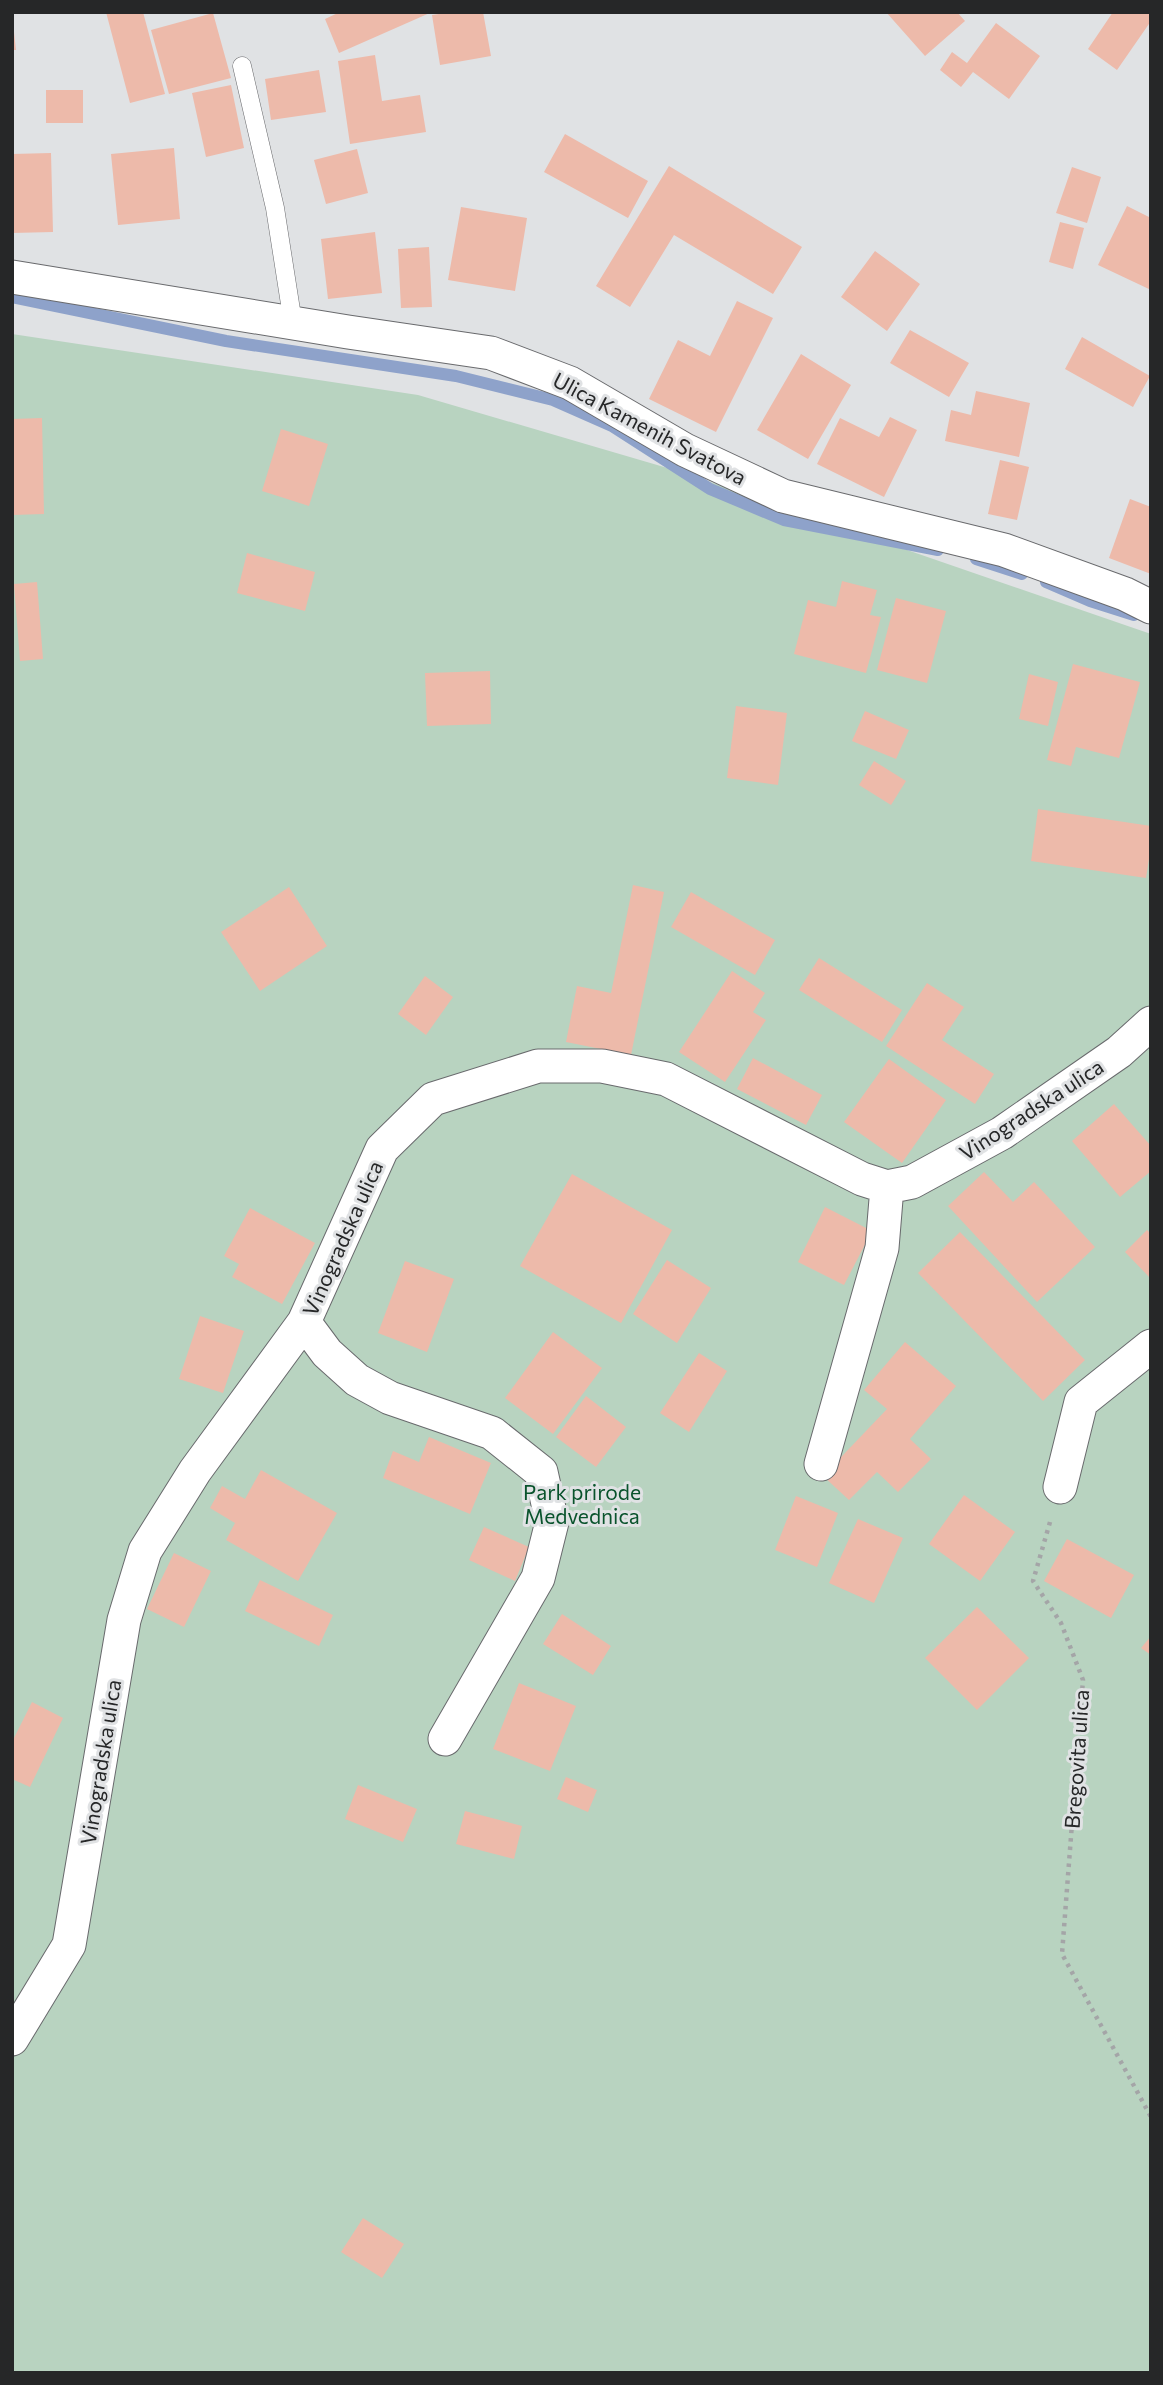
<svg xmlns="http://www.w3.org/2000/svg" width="1163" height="2385" font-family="Commissioner,sans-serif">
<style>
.green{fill:#b8d3c0}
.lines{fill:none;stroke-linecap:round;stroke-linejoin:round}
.stream{stroke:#8ea2ca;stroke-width:12}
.building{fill:#edbaaa}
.lane-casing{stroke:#696a6d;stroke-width:19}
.street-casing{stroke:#696a6d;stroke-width:35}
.path{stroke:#a4a5a7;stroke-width:4.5;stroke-dasharray:3.5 5;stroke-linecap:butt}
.lane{stroke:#fff;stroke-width:18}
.street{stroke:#fff;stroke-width:33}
.labels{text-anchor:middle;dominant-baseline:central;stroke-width:6;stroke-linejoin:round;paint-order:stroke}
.street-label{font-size:21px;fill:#262728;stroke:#e0e2e4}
.park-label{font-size:21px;fill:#09532c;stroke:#e0e2e4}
</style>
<rect width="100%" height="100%" fill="#e0e2e4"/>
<!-- green -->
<path class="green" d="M12,334L418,395L681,472L1151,634V2373H12Z"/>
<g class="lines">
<!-- stream -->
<path class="stream" d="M12,297L226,341L456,376L553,400L612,426L710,489L784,520L938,550
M976,559L1022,574
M1046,582L1090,601L1134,615"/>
</g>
<!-- building -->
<path class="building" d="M106,12H143L165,94L130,103Z
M340,12H432L339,53L325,19Z
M452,12H483L491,56L440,65L432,15Z
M886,12H957L965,21L925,56Z
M1113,12H1151V21L1117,70L1088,49Z
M213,13L231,78L169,94L151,30Z
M996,23L1040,56L1009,99L973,72L961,87L940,70L952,52L967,63Z
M12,32H14L16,50H12Z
M375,55L382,101L420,95L426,132L350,144L338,61Z
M319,70L326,112L271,120L265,79Z
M231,85L244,148L206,157L192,93Z
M46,90H83V123H46Z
M565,134L648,181L628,218L544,172Z
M174,148L180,219L118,225L111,154Z
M357,149L368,193L326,204L314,160Z
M51,153L53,232L12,233V154Z
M669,166L802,247L773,294L674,235L630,307L596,286Z
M1072,167L1101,177L1087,223L1056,213Z
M1127,206L1151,218V290L1098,265Z
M461,207L527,218L515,291L448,280Z
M1060,222L1084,228L1073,269L1049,262Z
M375,232L382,293L328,299L321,239Z
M429,247L432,307L401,308L398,249Z
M875,251L920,284L887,331L841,297Z
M737,301L773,318L716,432L649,399L678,340L710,356Z
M910,330L969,363L949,397L890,363Z
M1082,337L1150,376L1133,407L1065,369Z
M801,354L851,385L808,459L757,430Z
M976,391L1030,403L1019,457L945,441L951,410L971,415Z
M890,417L917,430L884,497L817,464L840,418L879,437Z
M42,418L44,514L12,515V419Z
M281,429L328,444L309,506L262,491Z
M1000,460L1029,467L1017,520L988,514Z
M1130,499L1151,507V574L1109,558Z
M247,553L315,572L305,611L237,593Z
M842,581L877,590L870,615L881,617L866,673L794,654L808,600L836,607Z
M37,582L43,659L20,661L14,584Z
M896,598L946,611L927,683L877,670Z
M1073,664L1140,682L1119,758L1076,747L1071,766L1047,760Z
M490,671L491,724L427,726L425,673Z
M1029,674L1058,682L1048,726L1019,719Z
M736,706L787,713L778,785L727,778Z
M865,711L909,730L896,759L852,741Z
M874,761L906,781L891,805L859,785Z
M1038,809L1151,826V846L1146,878L1031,861Z
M633,885L664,892L631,1055L566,1042L577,986L611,993Z
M289,887L327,946L260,991L221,932Z
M691,892L775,940L755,975L671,927Z
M819,958L902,1010L882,1042L799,990Z
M732,971L765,993L753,1012L766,1020L725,1082L679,1052Z
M425,976L453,997L426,1035L398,1014Z
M927,983L964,1007L942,1040L994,1074L975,1104L886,1046Z
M753,1058L822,1095L806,1125L737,1089Z
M889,1059L946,1100L902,1163L844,1122Z
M1114,1104L1151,1146V1171L1120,1197L1072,1141Z
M984,1172L1013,1202L1034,1182L1095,1247L1037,1302L948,1206Z
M572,1174L672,1230L621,1323L520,1266Z
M825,1207L872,1231L844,1285L798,1262Z
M250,1208L315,1243L282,1304L232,1277L239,1264L224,1256Z
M1147,1230L1151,1234V1279L1125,1252Z
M960,1232L1085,1360L1043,1401L918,1273Z
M667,1260L711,1288L677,1343L633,1314Z
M405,1261L454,1279L427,1352L378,1333Z
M200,1316L244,1331L223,1393L179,1379Z
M553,1332L602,1368L553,1434L505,1398Z
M905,1342L956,1386L910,1439L931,1459L898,1492L877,1472L849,1500L823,1476L887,1409L864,1390Z
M699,1353L727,1371L689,1432L660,1413Z
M586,1396L626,1427L596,1467L556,1437Z
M429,1437L491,1463L470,1514L383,1478L393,1451L419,1462Z
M261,1470L337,1513L298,1581L226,1540L235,1523L210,1508L222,1486L245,1499Z
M964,1495L1015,1532L980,1581L929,1544Z
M796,1496L838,1513L817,1567L775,1550Z
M858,1519L903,1538L874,1603L829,1583Z
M484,1527L529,1547L515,1581L469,1560Z
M1067,1539L1134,1575L1111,1618L1044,1581Z
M174,1553L211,1571L184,1627L147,1609Z
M260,1580L333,1615L319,1646L245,1611Z
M977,1607L1029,1658L977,1710L925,1658Z
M562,1614L611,1646L593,1675L543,1644Z
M1151,1636V1655L1141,1648Z
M519,1683L576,1706L550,1771L493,1749Z
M32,1702L63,1718L30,1787L12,1779V1742Z
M566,1777L597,1790L588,1812L557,1799Z
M358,1785L417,1809L403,1842L345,1819Z
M465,1811L522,1826L514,1859L456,1844Z
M363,2218L404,2244L382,2278L341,2252Z"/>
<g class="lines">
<defs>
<path id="lane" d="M242,66L275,208L293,323"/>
<path id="street" d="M12,277L348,332L491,353L570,383L685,450L783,496L1004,550L1125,594L1151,607
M304,1322L327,1353L357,1380L390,1398L492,1433L541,1472L552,1522L538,1578L445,1739
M821,1464L882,1248L887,1187
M1060,1487L1081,1402L1151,1346
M12,2039L69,1945L124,1620L145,1551L195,1471L304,1322L382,1149L433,1099L538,1066H602L666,1079L862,1179L887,1187L912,1182L1002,1133L1119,1052L1151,1023"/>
</defs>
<!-- lane casing -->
<use href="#lane" class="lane-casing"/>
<!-- street casing -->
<use href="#street" class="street-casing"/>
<!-- path -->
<path class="path" d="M1050,1522L1033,1581L1061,1623L1083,1680L1062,1954L1151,2117"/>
<!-- lane -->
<use href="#lane" class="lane"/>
<!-- street -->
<use href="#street" class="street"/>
</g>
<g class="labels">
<!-- street labels -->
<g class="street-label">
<text transform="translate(650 428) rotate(28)">Ulica Kamenih Svatova</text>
<text transform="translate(1031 1109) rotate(-33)">Vinogradska ulica</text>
<text transform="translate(342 1238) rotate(-66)">Vinogradska ulica</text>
<text transform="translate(1076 1759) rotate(-86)">Bregovita ulica</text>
<text transform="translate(100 1762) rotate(-81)">Vinogradska ulica</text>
</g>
<!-- park labels -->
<g class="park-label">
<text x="582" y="1491">Park prirode<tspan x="582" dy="24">Medvednica</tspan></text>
</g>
</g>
<!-- border -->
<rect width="1163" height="2385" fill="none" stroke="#262728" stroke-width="28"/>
</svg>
